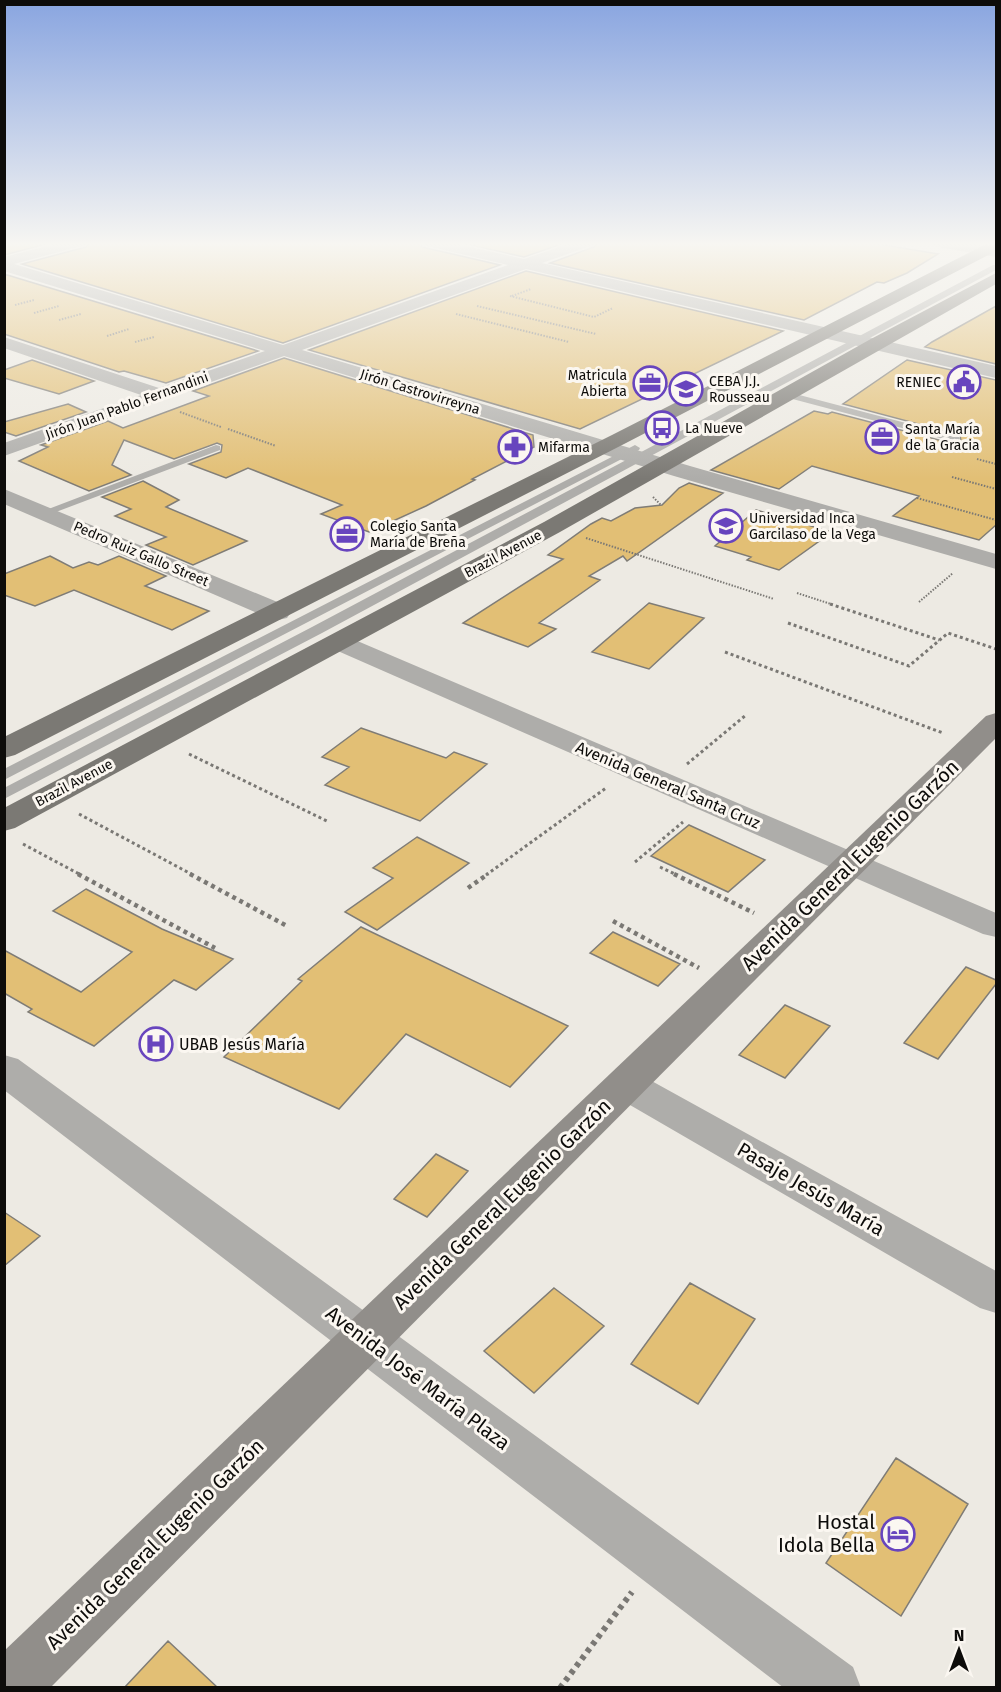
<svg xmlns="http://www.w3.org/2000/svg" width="1001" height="1692" font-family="'Fira Sans',sans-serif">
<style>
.building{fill:#e2bf75;stroke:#7f7c76;stroke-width:1.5}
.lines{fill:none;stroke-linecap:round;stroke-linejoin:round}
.path-far3{stroke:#7a7874;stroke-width:2;stroke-dasharray:1.5 1.5;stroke-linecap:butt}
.path-far2{stroke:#7a7874;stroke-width:3;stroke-dasharray:3 3;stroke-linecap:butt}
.path-far1{stroke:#7a7874;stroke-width:4.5;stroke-dasharray:4 4;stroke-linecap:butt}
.path{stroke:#7a7874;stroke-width:6;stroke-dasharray:4.5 4.5;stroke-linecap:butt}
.service{fill:#aeadaa;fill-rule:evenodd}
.minor{fill:#aeadaa;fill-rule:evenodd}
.tertiary{fill:#aeadaa;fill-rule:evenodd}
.secondary{fill:#918e8a;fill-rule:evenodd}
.primary{fill:#7b7974;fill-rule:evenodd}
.labels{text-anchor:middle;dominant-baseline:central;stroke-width:6;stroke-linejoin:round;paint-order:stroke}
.far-poi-label{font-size:14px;fill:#0d0c0a;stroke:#fbf7f1;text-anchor:start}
.far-street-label{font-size:14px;fill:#0d0c0a;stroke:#fbf7f1}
.street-label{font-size:16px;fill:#0d0c0a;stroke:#fbf7f1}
.poi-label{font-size:16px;fill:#0d0c0a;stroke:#fbf7f1;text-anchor:start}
.near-street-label{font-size:20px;fill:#0d0c0a;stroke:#fbf7f1}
.near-poi-label{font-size:20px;fill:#0d0c0a;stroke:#fbf7f1;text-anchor:end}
</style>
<rect width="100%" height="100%" fill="#edeae3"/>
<!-- building -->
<path class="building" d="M4,242H54L4,255Z
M90,242H419L422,247L500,265L283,343L22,264L86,247Z
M458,242H567L524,257Z
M597,242H866L938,254L907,273L884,283L877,282L804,320L550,263L594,247Z
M526,271L783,331L580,429L309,350Z
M4,274L258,351L166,383L124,371L119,372L4,334Z
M996,306V364L925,347L932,342Z
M284,358L533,435L534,447L472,479L475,480L426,506L369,532L321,514L342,505L248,468L226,478L189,464L221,452L222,445L217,443L174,459L124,440L112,465L131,475L89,491L19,461L48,447L41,445L108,421L123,428L209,396L193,391Z
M32,360L94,381L59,394L4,378V370Z
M907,360L996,380V525L979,540L893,516L919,496L812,466L779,489L711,470L814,411L828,414L832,412L954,444L961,441L960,435L843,404Z
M68,404L86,412L16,436L4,432V422Z
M143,481L179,500L166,507L247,541L193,565L146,545L166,537L115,516L131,509L102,497Z
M689,483L723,493L627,561L623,556L589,576L600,580L539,623L556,629L528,647L463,623L563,559L548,555L591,524L602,518L611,521L635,508L662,505L679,488Z
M756,510L832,532L779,570L747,560L751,557L715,546Z
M50,556L73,568L89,562L98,565L119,556L166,576L145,586L209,611L172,630L74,590L35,606L4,595V574Z
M649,603L704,618L649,669L592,652Z
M361,728L446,758L454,752L487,764L420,821L325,785L349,767L322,757Z
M689,825L765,860L728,892L651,856Z
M417,837L469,863L377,930L345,912L393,878L373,868Z
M86,889L162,929L233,959L196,990L174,980L94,1046L28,1012L32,1009L4,993V950L81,992L132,952L53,911Z
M361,927L568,1026L510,1087L406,1034L339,1109L224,1057L302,981L298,979Z
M613,932L680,964L658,986L590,953Z
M966,967L996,980V984L938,1059L904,1043Z
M785,1005L830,1026L785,1078L739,1055Z
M436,1154L468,1171L427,1217L394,1199Z
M4,1212L40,1236L4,1266Z
M690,1283L755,1319L698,1404L631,1364Z
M554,1288L604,1326L534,1393L484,1351Z
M896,1458L968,1504L901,1616L826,1563Z
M168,1641L218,1688H124Z"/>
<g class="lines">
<!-- path-far3 -->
<path class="path-far3" d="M510,296L594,317L613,308
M512,296L531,289
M15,305L34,300
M477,306L596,334
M34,313L59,306
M456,314L569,342
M59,320L81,314
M107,336L129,329
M135,342L154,337
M180,412L221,427
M228,429L276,446
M977,459L996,464
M952,477L996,489
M653,497L661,505
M917,498L996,520
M586,538L774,599
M797,593L834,605
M919,602L953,573"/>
<!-- path-far2 -->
<path class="path-far2" d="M830,604L939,640
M788,623L909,666L948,633L996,649
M725,652L943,733
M189,754L329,822
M687,764L746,715
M79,814L193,875
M23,844L81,875
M635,862L683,822
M660,867L677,875
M486,875L606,788"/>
<!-- path-far1 -->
<path class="path-far1" d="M78,874L215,948
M190,874L287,926
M674,874L754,913
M468,888L488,874
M613,921L699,968"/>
<!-- path -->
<path class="path" d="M560,1688L632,1592"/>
<!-- service -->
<path class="service" d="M993,265H996V270L322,633L4,799V788L312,627Z
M788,392L959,437L960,439L955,442L785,397L783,395Z
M216,445L220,446V450L48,515H40L38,513Z
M635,445L640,448L639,450L4,780V769Z"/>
<!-- minor -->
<path class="minor" d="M63,242H88L85,245L14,264L283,345L508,265L423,245L421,242H448L524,259L574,242H595L593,245L542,263L996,366V378L526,269L302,350L690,466L996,554V569L674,476L284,356L4,456V443L141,395L4,348V337L159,388L265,351L4,271V257Z
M930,242H962L996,248V257L938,247Z
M4,489L287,606L291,612L287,618L278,620L269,618L4,504Z
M625,1069L639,1074L996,1271V1313L980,1308L611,1094L605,1084L611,1074Z"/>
<!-- tertiary -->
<path class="tertiary" d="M341,634L996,913V937L983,934L331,648L328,642L331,636Z
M4,1055L18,1059L853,1667L861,1688H784L4,1090Z"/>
<!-- secondary -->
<path class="secondary" d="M996,713V738L50,1688H4V1651L986,716Z"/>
<!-- primary -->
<path class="primary" d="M990,242H996V251L626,443L15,755L4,758V737L612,435Z
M996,273V284L560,532L15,828L4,831V808L544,522L869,340Z"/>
</g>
<!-- sky -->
<linearGradient id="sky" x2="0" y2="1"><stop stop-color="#89a5e0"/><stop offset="0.51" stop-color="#f7f6f2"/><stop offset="1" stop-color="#f7f6f2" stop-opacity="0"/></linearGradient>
<rect width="1001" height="479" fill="url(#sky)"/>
<!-- icons -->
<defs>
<symbol id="civic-ring" viewBox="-11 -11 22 22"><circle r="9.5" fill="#fbf7f1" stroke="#6845be" stroke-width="1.5"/><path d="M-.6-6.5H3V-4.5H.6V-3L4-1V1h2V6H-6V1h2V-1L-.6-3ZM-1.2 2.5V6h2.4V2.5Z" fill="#6845be"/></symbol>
<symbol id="office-ring" viewBox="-11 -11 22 22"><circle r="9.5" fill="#fbf7f1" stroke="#6845be" stroke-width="1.5"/><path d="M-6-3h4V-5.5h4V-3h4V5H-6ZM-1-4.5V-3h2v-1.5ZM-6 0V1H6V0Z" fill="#6845be"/></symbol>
<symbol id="school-ring" viewBox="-11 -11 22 22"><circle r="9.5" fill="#fbf7f1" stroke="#6845be" stroke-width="1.5"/><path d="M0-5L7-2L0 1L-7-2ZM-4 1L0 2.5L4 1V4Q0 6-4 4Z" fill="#6845be"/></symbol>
<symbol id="bus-ring" viewBox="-11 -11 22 22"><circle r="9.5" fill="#fbf7f1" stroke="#6845be" stroke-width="1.5"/><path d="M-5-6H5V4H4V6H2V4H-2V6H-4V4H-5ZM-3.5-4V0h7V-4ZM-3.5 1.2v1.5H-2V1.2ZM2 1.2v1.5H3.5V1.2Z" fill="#6845be"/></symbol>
<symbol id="pharmacy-ring" viewBox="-11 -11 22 22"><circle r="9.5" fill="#fbf7f1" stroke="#6845be" stroke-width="1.5"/><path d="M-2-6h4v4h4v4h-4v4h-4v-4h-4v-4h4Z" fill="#6845be"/></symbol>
<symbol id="university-ring" viewBox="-11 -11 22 22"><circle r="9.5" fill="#fbf7f1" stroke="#6845be" stroke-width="1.5"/><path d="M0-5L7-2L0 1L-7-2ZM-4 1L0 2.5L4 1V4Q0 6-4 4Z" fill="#6845be"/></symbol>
<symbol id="hospital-ring" viewBox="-11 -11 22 22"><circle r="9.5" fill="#fbf7f1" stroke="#6845be" stroke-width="1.5"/><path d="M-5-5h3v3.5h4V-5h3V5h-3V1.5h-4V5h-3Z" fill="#6845be"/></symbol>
<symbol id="hotel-ring" viewBox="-11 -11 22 22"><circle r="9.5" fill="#fbf7f1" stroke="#6845be" stroke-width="1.5"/><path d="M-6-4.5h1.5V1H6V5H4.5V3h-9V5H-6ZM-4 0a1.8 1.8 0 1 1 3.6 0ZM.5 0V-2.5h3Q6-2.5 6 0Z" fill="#6845be"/></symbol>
</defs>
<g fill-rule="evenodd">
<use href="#civic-ring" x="945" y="363" width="38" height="38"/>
<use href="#office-ring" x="631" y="364" width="38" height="38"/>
<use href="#school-ring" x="667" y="370" width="38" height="38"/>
<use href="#bus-ring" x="643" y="409" width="38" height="38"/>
<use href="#office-ring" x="863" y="418" width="38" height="38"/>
<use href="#pharmacy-ring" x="496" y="428" width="38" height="38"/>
<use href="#university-ring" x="707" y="507" width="38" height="38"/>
<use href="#office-ring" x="328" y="515" width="38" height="38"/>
<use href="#hospital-ring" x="137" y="1025" width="38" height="38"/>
<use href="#hotel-ring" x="879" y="1515" width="38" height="38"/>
</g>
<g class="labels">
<!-- far-poi labels -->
<g class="far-poi-label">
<text x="627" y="375" text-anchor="end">Matricula<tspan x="627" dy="16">Abierta</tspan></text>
<text x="709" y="381">CEBA J.J.<tspan x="709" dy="16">Rousseau</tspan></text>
<text x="941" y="382" text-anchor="end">RENIEC</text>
<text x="685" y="428">La Nueve</text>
<text x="905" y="429">Santa María<tspan x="905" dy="16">de la Gracia</tspan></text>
<text x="538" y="447">Mifarma</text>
<text x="749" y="518">Universidad Inca<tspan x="749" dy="16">Garcilaso de la Vega</tspan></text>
<text x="370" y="526">Colegio Santa<tspan x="370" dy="16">María de Breña</tspan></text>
</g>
<!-- far-street labels -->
<g class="far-street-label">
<text transform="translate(420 392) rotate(17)">Jirón Castrovirreyna</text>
<text transform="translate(127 406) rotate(-20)">Jirón Juan Pablo Fernandini</text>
<text transform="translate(141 554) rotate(23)">Pedro Ruiz Gallo Street</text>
<text transform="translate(503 554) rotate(-28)">Brazil Avenue</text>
<text transform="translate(74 783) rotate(-28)">Brazil Avenue</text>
</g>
<!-- street labels -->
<g class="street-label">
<text transform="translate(668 785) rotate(23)">Avenida General Santa Cruz</text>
</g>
<!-- poi labels -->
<g class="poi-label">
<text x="179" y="1044">UBAB Jesús María</text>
</g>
<!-- near-street labels -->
<g class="near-street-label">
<text transform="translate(850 865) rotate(-44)">Avenida General Eugenio Garzón</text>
<text transform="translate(811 1189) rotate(30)">Pasaje Jesús María</text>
<text transform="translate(502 1204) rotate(-44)">Avenida General Eugenio Garzón</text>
<text transform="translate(418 1378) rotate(37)">Avenida José María Plaza</text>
<text transform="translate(155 1544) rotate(-44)">Avenida General Eugenio Garzón</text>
</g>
<!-- near-poi labels -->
<g class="near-poi-label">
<text x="875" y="1522">Hostal<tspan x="875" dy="23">Idola Bella</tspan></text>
</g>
</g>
<!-- border -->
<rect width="1001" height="1692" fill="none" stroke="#0d0c0a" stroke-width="12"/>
<!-- north arrow -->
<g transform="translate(959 1650)" stroke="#fbf7f1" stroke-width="4.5" paint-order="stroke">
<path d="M0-4.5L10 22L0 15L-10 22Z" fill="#0d0c0a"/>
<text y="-9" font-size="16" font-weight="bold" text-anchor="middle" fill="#0d0c0a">N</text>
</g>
</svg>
